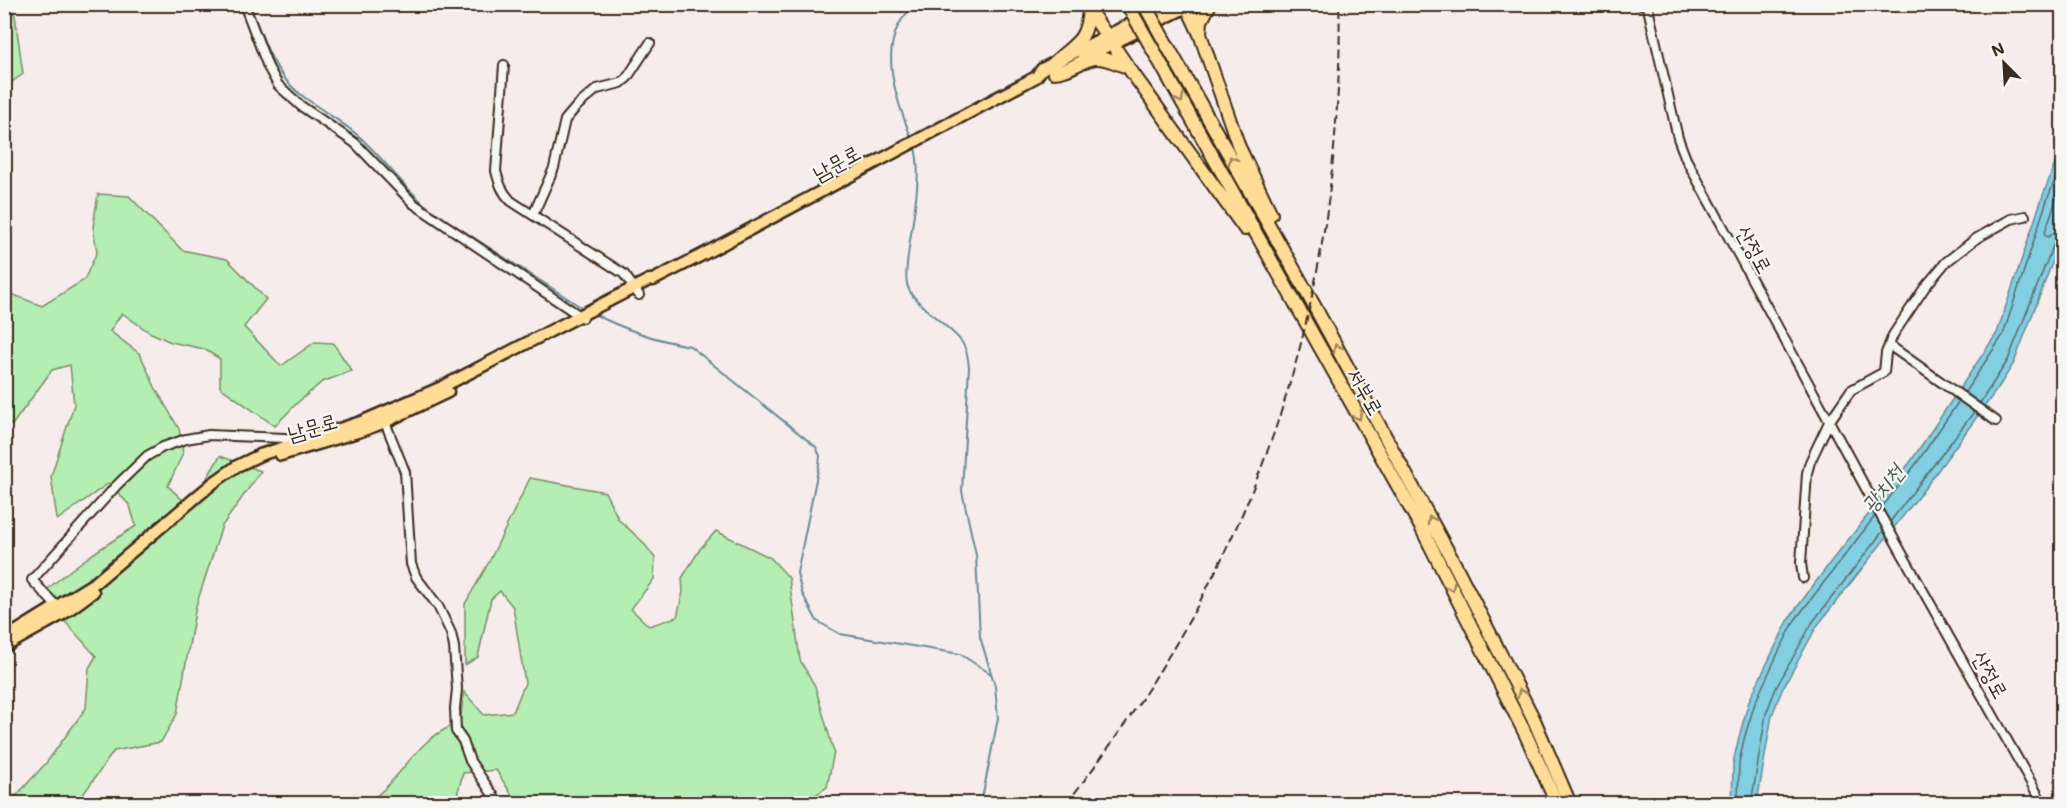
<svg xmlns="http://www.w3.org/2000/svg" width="2067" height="808" font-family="Mali,'Poor Story',sans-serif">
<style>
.green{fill:#b4eeb2;stroke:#788c68;stroke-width:1.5}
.water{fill:#82cee2;stroke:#668c94;stroke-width:1.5}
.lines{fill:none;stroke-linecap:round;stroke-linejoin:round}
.shore{stroke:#576c6c;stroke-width:1.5}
.stream{stroke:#668c94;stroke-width:2}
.minor-casing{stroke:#3b2a1e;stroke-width:12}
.major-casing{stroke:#3b2a1e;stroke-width:15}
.highway-casing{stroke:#3b2a1e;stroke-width:16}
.minor{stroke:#f6f6f2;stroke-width:8}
.major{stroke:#ffdd96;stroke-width:10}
.highway{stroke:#ffdd96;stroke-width:12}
.rail{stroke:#3b2a1e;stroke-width:2;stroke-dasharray:9 4.5;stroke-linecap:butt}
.highway-bridge-casing{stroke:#3b2a1e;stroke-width:16;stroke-linecap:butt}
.highway-bridge{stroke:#ffdd96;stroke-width:12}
.oneway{stroke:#9d845a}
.labels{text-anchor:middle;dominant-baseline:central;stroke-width:4.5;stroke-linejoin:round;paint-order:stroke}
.street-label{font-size:21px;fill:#3b2a1e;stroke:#f6f6f2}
.water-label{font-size:22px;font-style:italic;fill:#505b59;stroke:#f6f6f2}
</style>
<rect width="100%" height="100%" fill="#f7ecec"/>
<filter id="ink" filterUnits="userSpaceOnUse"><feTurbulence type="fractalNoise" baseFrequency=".0167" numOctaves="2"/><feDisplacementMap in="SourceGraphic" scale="12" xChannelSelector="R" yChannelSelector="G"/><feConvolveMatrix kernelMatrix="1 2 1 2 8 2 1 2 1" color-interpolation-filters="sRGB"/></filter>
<g filter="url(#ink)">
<!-- green -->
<path class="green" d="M8,5L15,15L23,74L9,84L5,85L4,5Z
M98,194L129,196L182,250L227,259L266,299L244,327L281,366L315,342L333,343L352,371L322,382L296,404L275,426L220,387V359L204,349L171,342L149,332L122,313L110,331L140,354L155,387L179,429L183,453L168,486L190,507L220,456L261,471L222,526L196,606L177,714L161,742L114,751L77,803H5V792L16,796L47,762L86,708L89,668L96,656L41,595C70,568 102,547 136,526L130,506L109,483L57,520L51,476L74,405L70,365L52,370L12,425L5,422L4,291L42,306L84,280L97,252L93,227Z
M530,478L605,492L619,520L642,541L655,558L654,579L631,609L649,626L677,617L683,592L682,578L700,549L716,531L771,558L789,578L800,660L815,686L834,752L827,787L804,803H517L496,770L463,773L455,803L364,804C403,783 412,738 460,723L464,692L484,715L513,712L525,683L513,607L500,591L491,599L478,657L465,665V604L489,562Z"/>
<!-- water -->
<path class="water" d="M2062,145V237L2014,363L1998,388L1925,488L1817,626L1782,690L1772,715L1757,803L1732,804L1733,763L1739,737L1749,701L1773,651L1790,617L1832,560L1911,461L1997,333L2042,198Z"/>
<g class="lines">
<!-- shore -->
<path class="shore" d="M2062,182L2044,235L2048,237L2055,232L2062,231
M1965,392L2003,335L2047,200L2062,162
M1980,403L2008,360L2054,243L2058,239L2062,238
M1882,507L1916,464L1959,401
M1890,522L1974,412
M1738,804L1739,763L1744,739L1755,703L1778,653L1795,620L1875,516
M1751,804L1766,714L1776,688L1812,623L1883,531"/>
<!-- stream -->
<path class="stream" d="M249,4C260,29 268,58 285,79C305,104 341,118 364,141C387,163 406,190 431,210L584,309
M912,140C896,98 872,37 917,4
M914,145C924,173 911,226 908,256C907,265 905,275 907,284C910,302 949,325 961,341C967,349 968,358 969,367L962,491L976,555L980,637L995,686L998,718L981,804
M592,313C623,329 655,340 690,346L816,447L820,456L819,465L797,573L802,593L817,621L840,634L960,654L991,674"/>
<defs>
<path id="minor" d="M244,4L268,67L278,85L301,106L355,143L414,204L583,318
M1596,4L1606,6L1615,4
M1638,4L1647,6
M1647,4L1678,138L1686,159L1870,496
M504,65L496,171C499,183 502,192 511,201L624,274L639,295
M533,215L554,168L565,120L577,106L597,89L621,83L627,78L650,43
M1889,345L1996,421
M383,417L405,472L411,564L416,577L438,606L451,633L454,647L457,689L455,708L456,731L463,741L470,761L499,804
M1872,500L2043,804
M1803,578L1801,563L1807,473L1810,462L1829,422L1851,390L1884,372L1886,353L1893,335L1925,287L1946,262L1977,238L2011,219L2025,216
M60,610L32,580L116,486L147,456L163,447L186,439L209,435L285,438L290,440L295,447"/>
<path id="major" d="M1083,58L1193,4
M281,455L361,431L385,422L448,392
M1870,496L1872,500
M4,639L96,582L213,483L237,466L260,455L361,422L442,387L649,280H653L700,256L1036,77L1042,69L1169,4
M4,647L63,614L93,592"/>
<path id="highway" d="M1088,4L1089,10L1128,67L1245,229
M1186,4L1200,34L1239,147L1271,214
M1200,33L1201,21L1210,4
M1164,40L1305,289L1454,563L1534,720L1570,804
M1152,48L1421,527L1526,735L1557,804
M1052,65C1073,43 1086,45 1089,10
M1054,72C1069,72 1080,60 1095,58C1106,57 1118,64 1128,67"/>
</defs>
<!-- minor casing -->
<use href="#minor" class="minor-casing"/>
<!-- major casing -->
<use href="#major" class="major-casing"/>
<!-- highway casing -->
<use href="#highway" class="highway-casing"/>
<!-- minor -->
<use href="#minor" class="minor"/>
<!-- major -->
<use href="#major" class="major"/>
<!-- highway -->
<use href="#highway" class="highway"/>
<!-- rail -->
<path class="rail" d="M1066,804C1224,603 1315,391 1335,136C1338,92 1341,48 1339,4"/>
<defs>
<path id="highway-bridge" d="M1127,4L1152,48
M1144,4L1164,40"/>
</defs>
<!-- highway-bridge casing -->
<use href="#highway-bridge" class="highway-bridge-casing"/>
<!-- highway-bridge -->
<use href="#highway-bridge" class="highway-bridge"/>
</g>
<!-- one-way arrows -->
<defs><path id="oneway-chevron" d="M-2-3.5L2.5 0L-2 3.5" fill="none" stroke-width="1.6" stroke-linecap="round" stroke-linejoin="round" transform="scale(1.5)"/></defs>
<g class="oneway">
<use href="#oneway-chevron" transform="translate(1180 99) rotate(61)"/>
<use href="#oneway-chevron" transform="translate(1232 160) rotate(-120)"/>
<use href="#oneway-chevron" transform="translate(1337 348) rotate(-119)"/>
<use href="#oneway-chevron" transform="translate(1358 416) rotate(60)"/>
<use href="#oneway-chevron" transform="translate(1431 520) rotate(-119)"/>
<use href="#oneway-chevron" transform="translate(1451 587) rotate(64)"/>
<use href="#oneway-chevron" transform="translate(1521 693) rotate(-117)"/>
</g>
</g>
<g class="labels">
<!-- street labels -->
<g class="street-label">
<text transform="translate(836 162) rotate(-29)">남문로</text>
<text transform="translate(1755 249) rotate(61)">산정로</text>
<text transform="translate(1366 391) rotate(60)">서부로</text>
<text transform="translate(312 426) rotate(-16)">남문로</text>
<text transform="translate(1991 674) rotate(61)">산정로</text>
</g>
<!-- water labels -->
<g class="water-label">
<text transform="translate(1882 488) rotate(-52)">광치천</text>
</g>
</g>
<!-- margin -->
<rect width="2067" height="808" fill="none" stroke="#f6f6f2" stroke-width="24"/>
<rect x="12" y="12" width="2043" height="784" fill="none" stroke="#3b2a1e" stroke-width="2" filter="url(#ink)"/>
<!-- north arrow -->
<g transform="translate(2004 63) rotate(336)" stroke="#f6f6f2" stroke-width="4.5" paint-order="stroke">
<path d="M0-4.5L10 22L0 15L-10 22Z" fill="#3b2a1e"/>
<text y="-9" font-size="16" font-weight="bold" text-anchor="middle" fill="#3b2a1e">N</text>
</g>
</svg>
